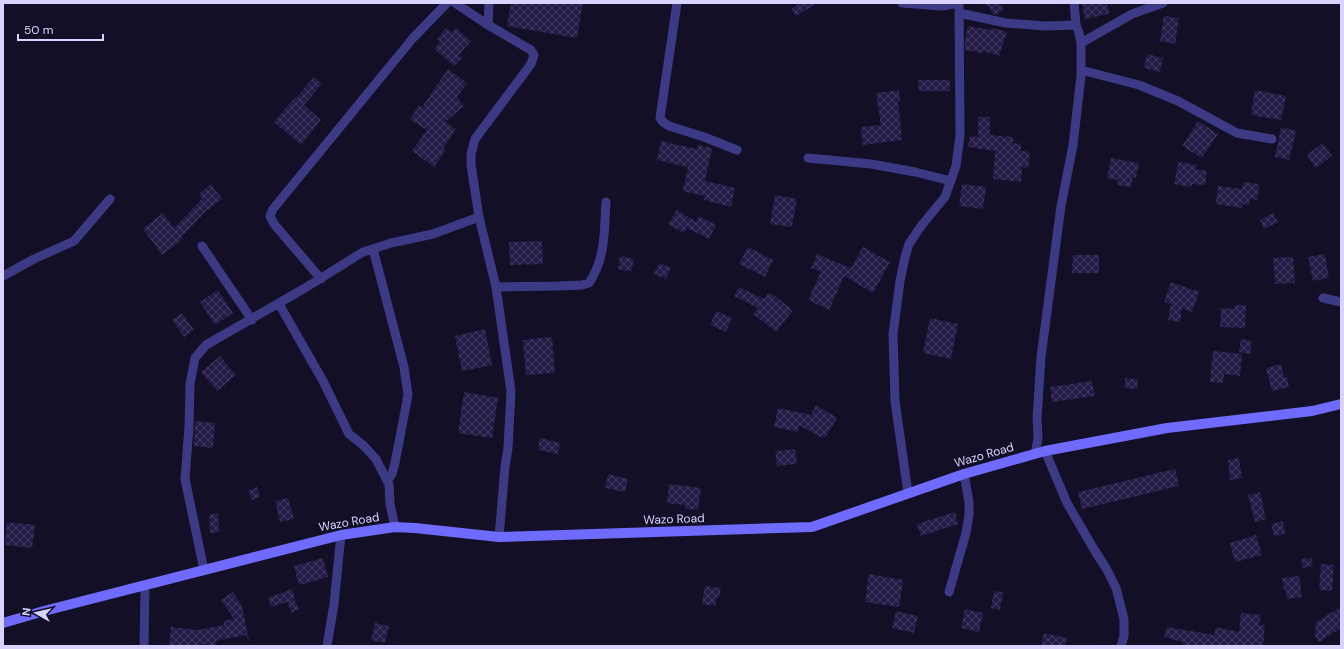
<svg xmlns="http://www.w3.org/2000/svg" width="1344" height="649" font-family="'DM Sans',sans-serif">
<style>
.building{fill:url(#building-cross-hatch)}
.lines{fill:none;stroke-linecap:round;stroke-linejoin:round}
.street{stroke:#3d3a85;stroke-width:9}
.secondary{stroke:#6f6bff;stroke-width:10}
.labels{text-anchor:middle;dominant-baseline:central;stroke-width:3;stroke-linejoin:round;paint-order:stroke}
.street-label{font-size:12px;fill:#d9d4ff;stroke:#130f26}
</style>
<defs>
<pattern id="building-cross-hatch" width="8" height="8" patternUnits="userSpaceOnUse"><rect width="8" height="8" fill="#241b47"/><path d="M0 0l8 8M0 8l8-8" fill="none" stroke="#433b63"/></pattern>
</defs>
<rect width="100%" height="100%" fill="#130f26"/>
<!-- building -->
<path class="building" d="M511,3H583L577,38L507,26Z
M800,3H817L796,16L791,9Z
M986,3H999L1004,9L996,15L993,14Z
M1087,3H1107L1109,14L1085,19L1082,4Z
M1164,16L1179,18L1175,44L1160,41Z
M968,26L992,30L993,28L1007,32L999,56L983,51V53L965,50V40Z
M446,28L452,33L456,28L471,41L459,55L462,58L454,66L434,49L440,41L437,39Z
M1147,54L1163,58L1160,72L1144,68Z
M448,69L467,83L457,97L464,106L445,122L456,129L443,149L446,150L434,167L412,151L427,130L410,120L419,105L422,107Z
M314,77L322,84L304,105L321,120L301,145L274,122L295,97L296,98Z
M918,80H950V91H919Z
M899,90L900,101H898L902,140L863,145L861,127L881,125L876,93Z
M1255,90L1286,96L1281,120L1251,115Z
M978,117H990V135L1013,137V143L1021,144V151L1030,152L1028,168L1022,167L1021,182L993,179L995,151L968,147L970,136L978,137Z
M1198,121L1218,134L1202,158L1182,146Z
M1281,127L1296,131L1289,160L1275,157Z
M661,141L697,149L698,145L712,148L705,181L735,188L731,207L704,200L705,196L683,191L688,167L657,160Z
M1323,143L1332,156L1316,168L1308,157V154Z
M1111,158L1139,163L1136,178L1133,177L1131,187L1117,185L1118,180L1107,178Z
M1178,162L1197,165L1195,169L1207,171L1205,185L1192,184L1191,187L1174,184Z
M1243,182L1259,184L1257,200L1250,199L1249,205L1242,204V208L1216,204L1218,186L1242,189Z
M211,184L222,199L206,211L181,237L183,239L162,255L143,229L163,213L174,228L202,199L199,194Z
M962,184L986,187L983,209L959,206Z
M775,195L797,199L792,227L770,224Z
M677,210L696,222L699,216L716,225L709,239L687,228L684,233L668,224Z
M1273,213L1278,222L1264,229L1260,220Z
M542,241L543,264L510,265L509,242Z
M748,247L773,260L765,277L739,264Z
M863,247L890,262L873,293L844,276L829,310L808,300L821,272L811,268L817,254L851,268Z
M1325,254L1329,278L1313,281L1308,257Z
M1073,255H1099V273H1072Z
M620,256L634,259L631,272L618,269Z
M1293,257L1295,283L1275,284L1273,258Z
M659,263L671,268L666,279L654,274Z
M1171,282L1199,292L1192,312L1182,308L1180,322L1168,320L1171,304L1164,302Z
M739,287L764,299L768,294H772L793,310L776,332L753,314L758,308L734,296Z
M218,290L233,313L215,325L200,302Z
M1235,305H1246L1245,328L1220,327L1221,308L1235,309Z
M716,311L732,318L726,332L710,325Z
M182,313L194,330L184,337L172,320Z
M930,318L958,324L951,359L923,353Z
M485,329L492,365L462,371L455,336Z
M552,337L555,373L526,375L523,340Z
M1241,339L1252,341L1250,354L1239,352Z
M1213,351L1242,354L1240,376L1224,374L1223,383L1210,382Z
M220,356L236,375L217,391L201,372Z
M1281,364L1284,377H1287L1289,387L1272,391L1266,368Z
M1125,378L1138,379L1137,389L1125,388Z
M1092,381L1095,396L1052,402L1050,387Z
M464,392L498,398L492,438L458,433Z
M816,405L837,418L825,438L820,437L799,425L798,432L774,427L778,408L811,415Z
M195,421L215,423L213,448L194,446Z
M540,438L560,443L558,454L538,450Z
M795,449L797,464L777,466L775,451Z
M1239,458L1242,478L1230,480L1228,460Z
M1175,469L1179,486L1082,509L1078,492Z
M608,474L628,479L625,492L605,488Z
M669,484L701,488L698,510L685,509V505L667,503Z
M257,487L260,497L252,500L248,491Z
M1260,492L1266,519L1255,522L1248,495Z
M288,498L294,519L280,522L275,501Z
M955,512L958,524L921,536L917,524Z
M218,513L219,532L210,533L209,515Z
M1283,521L1285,534L1274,536L1271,524Z
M7,522L35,525L32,548L5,545Z
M1256,535L1262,555L1235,562L1230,543Z
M323,558L328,577L299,585L294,566Z
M1311,558L1313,566L1303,568L1301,559Z
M1321,564L1334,565L1332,591L1319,590Z
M869,574L903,580L899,607L865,602Z
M1299,576L1302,597L1287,599L1286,590H1284L1282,578Z
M705,586L721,588L719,598L717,597L715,606L702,604Z
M292,589L295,597L294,598L299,609L292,613L287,602L271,607L268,598Z
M994,591L1003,592L1000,610L991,608Z
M233,592L242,606L249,641L245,635L215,641L217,646H206V644L197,646H169L171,627L198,630L224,625V621L234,619L221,600Z
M1341,607V628L1319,642L1315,636L1316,622Z
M965,609L983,613L979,632L961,628Z
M896,611L918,616L914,633L892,628Z
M1241,613L1261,615L1259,625H1265L1263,646H1182L1183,642L1164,637L1167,627L1214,635L1216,627L1239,632Z
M375,623L389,626L385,643L371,640Z
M1044,633L1067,638L1065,646H1041Z"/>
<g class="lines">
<!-- street -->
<path class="street" d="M455,3L488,25L531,50L534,55L531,64L475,139L471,154V165L479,217L496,287L511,391L508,448L505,467L499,537
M677,3L660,118L663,122L669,126L704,137L737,150
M902,3L942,6L959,3
M959,13L1006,23L1045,26L1076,25
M488,25L489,3
M1081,43L1132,14L1163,3
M1081,70L1139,85L1178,101L1237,133L1272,139
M808,158L871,164L915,172L951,181
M202,246L252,320
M373,249L404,367L408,395L395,463L392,474L387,481
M3,276L34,259L74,241L110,199
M321,279L274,224L270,216L273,209L413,38L447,3
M496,287L559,286L582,285L589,283C606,258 604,231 606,202
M1323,298L1341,302
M279,304L323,381L349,434L363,445L376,459L381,469L389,484L390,504L395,527
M1045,451L1067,503L1095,551L1107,570L1116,588L1124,619V636L1121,646
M1035,454L1038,438L1037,418L1041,357L1061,206L1073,145L1081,76V43L1079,33L1076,25L1074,3
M908,493L895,401L893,334L900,281L905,257L909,244L921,226L945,197L956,166L960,135L959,3
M204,570L185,479L189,427L190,384L195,358L206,345L305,288L363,252L391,243L433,234L479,217
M949,592L966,533L969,515V502L964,474
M144,646L145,586
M327,646L334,604L341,535"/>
<!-- secondary -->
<path class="secondary" d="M3,623L44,611L341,535L395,527L415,528L499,537L812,527L964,474L1045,451L1167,428L1312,411L1341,404"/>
</g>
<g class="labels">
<!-- street labels -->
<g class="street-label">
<text transform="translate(984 455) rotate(-16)">Wazo Road</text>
<text transform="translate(674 519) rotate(-2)">Wazo Road</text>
<text transform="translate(349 522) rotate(-10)">Wazo Road</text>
</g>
</g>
<!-- border -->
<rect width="1344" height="649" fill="none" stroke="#d9d4ff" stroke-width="8"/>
<!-- north arrow -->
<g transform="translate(36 613) rotate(278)" stroke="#130f26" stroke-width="3" paint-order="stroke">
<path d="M0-3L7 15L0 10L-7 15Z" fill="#d9d4ff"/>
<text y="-6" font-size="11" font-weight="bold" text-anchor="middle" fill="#d9d4ff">N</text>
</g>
<!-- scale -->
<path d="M18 34v6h85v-6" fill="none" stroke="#d9d4ff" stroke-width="2"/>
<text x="24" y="34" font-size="12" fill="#d9d4ff" stroke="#130f26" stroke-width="3" paint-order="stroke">50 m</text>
</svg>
